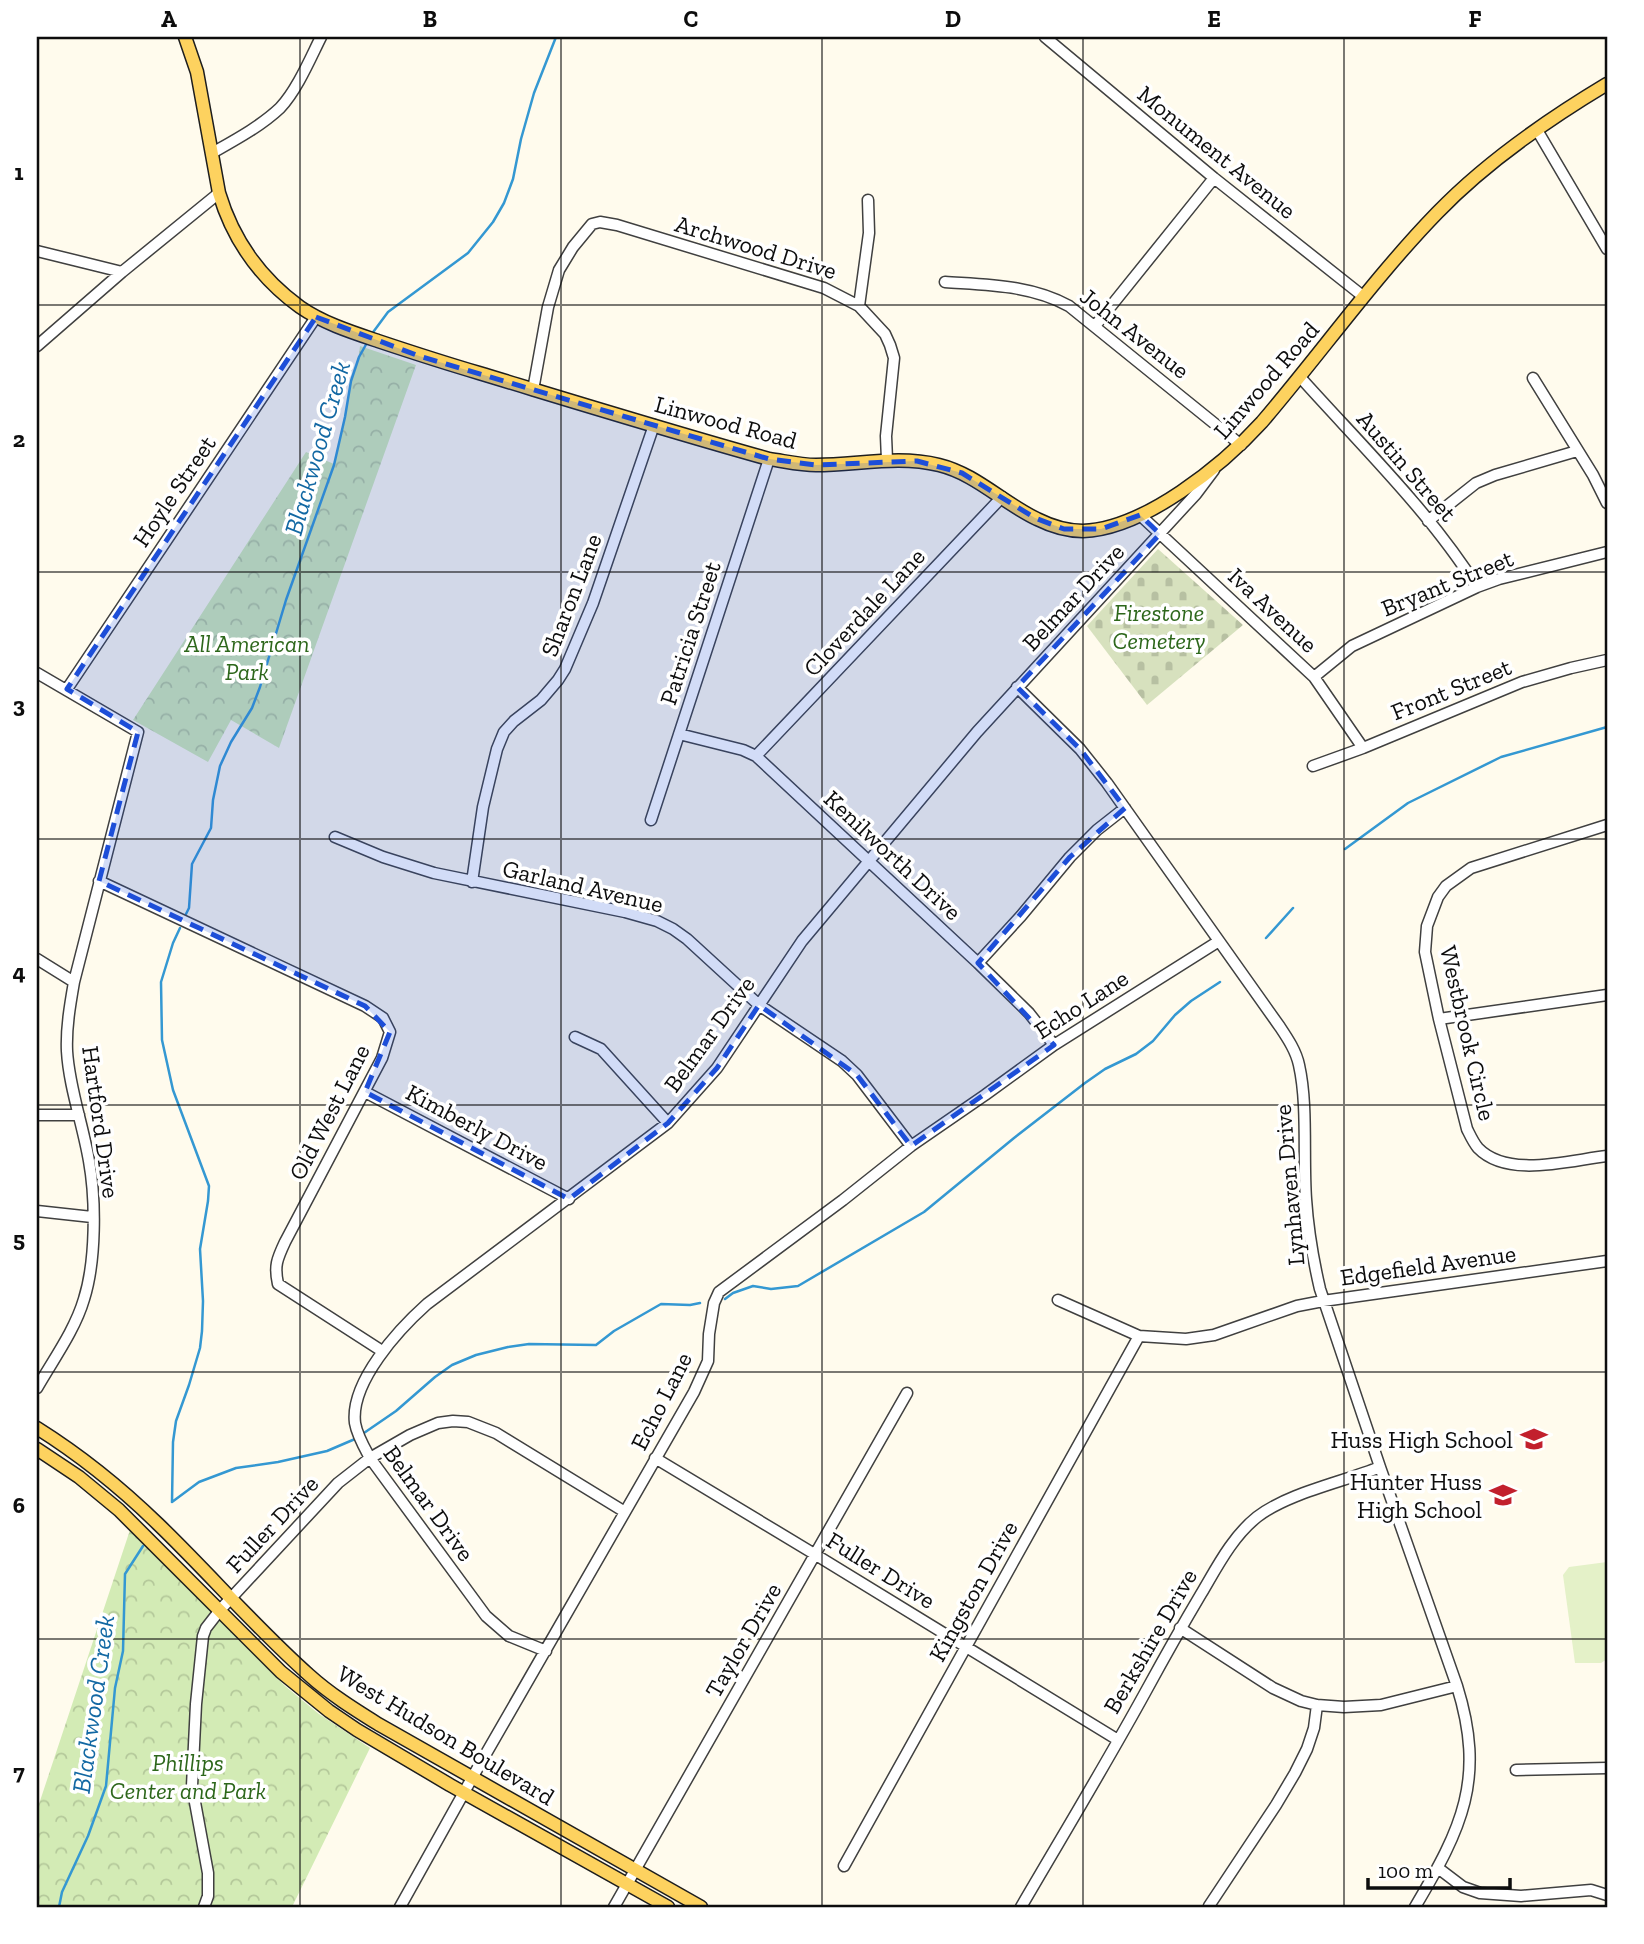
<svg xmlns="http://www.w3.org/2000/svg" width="1644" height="1944" font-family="'Zilla Slab',serif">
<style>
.cemetery{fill:url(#cemetery-stones)}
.park{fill:url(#park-crowns)}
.pitch{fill:#e4f1c8}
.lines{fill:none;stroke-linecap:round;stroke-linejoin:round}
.stream{stroke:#3498d2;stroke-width:2.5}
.minor-casing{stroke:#404040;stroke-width:13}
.major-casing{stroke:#1e1e1e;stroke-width:15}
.minor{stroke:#fff;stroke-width:10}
.major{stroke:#fdd25f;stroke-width:12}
.marked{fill:#1d4ed8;fill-opacity:0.2;stroke:#1d4ed8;stroke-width:5;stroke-dasharray:14 9;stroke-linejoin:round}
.grid{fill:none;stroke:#0d0d0d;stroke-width:2;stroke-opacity:0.55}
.labels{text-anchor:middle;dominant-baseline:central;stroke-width:7;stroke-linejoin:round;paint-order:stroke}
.street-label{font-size:24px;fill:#0d0d0d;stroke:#fff}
.park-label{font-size:24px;font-style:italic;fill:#2d671b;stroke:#fff}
.poi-label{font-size:24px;fill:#0d0d0d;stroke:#fff;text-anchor:end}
.water-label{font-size:26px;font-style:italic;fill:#1268a3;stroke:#fff}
.neatline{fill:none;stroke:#0d0d0d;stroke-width:2.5}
.grid-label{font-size:23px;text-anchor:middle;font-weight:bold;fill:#0d0d0d}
</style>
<defs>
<pattern id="cemetery-stones" width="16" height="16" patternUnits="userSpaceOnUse" patternTransform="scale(1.75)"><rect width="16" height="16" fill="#d7e1be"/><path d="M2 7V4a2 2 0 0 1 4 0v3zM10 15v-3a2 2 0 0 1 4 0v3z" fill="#b7c0a2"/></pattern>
<pattern id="park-crowns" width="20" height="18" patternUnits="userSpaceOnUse" patternTransform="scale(1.75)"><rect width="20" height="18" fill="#d3ebb5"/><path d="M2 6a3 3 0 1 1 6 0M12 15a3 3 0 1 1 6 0" fill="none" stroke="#b4c89a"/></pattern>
</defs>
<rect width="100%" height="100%" fill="#fffbed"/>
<!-- cemetery -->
<path class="cemetery" d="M1158,549L1243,625L1147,705L1087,626Z"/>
<!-- park -->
<path class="park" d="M360,346L416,365L279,748L231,720L208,762L133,720L306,452L334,464C341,437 345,410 351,383C354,370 359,359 360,346Z
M130,1530L285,1686L319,1714L370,1748L292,1907H37V1810Z"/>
<!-- pitch -->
<path class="pitch" d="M1607,1562V1659L1601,1663H1575L1563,1575L1569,1567Z"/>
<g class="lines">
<!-- stream -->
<path class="stream" d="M371,335L388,312L468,253L493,222L504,203L513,179L521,139L534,93L556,37
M1345,849L1408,803L1501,757L1607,727
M186,914L189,908L192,864L211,828L213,800L220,766L231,742L252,708L260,687L286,600L334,465L345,417L351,381L359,357L368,341
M1266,938L1293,908
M725,1299L733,1293L753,1286L771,1289L798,1286L924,1212L1014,1138L1085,1083L1105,1069L1136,1054L1153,1041L1175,1015L1191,1001L1220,982
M361,1435L396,1411L435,1377L452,1365L476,1355L508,1347L529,1344L596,1345L614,1331L661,1304L690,1305L700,1303
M172,1502L173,1442L176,1421L189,1385L200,1348L202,1331L203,1301L200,1249L208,1201L209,1186L173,1090L162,1040L161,982L173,943L180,928
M172,1502L199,1482L236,1468L278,1462L327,1451L355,1439
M59,1907L62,1892L88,1836L106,1786L115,1688L123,1651L125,1574L143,1546"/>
<defs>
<path id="minor" d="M1045,37L1214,178L1364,297
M1537,130L1607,249
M212,153C235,140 261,126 280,108C297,90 310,59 321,37
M37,251L122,272
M945,282C988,285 1031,285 1069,306L1241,445
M859,306L869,233L868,200
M1095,326L1214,178
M37,346L122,272L219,193
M1300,377C1360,444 1430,512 1477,587
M1533,378L1593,475L1607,503
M533,390L548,307L559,270L573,247L592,224L600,222L617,225L824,288L859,306L885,334L890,345L894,358L886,436L887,460
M1140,515L1314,677L1363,748
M1428,521L1476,483L1495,475L1577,451
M37,673L138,732L74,982C70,1005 66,1028 67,1051C69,1087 83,1125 89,1161C96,1200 96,1261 84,1299C75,1330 53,1360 37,1388
M1314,677L1352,646L1477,587L1499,579L1607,552
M1017,687L1080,749L1107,783L1280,1027C1288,1039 1296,1051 1299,1065C1308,1105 1303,1157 1306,1199C1308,1229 1313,1259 1320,1289L1380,1467L1457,1686C1486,1779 1462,1828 1415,1907
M67,689L316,317
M679,734L743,750L756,756L978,963L1029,1013L1054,1045
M756,756L1002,497
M1313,766L1363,748L1522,682L1571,668L1607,660
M651,820L769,459
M1607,825L1471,868L1446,886L1438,897L1427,926L1425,952L1439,1019L1467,1129C1470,1135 1473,1142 1478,1148C1508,1179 1570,1160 1607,1156
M335,837L383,857L434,873L625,912L657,921L673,929L687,939L759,1005L842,1061L857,1075L911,1146
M99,881L365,1006L383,1018L390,1032L382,1058L285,1242C277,1259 274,1266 278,1284L382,1351
M472,882L483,807L497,749L504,732L514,721L541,700L558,680L565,669L593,603L654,425
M37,959L74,982
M978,963L1021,916L1070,857L1097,830L1125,808
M1439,1019L1607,995
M575,1037L601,1049L668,1123
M365,1092L569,1199
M37,1115H79
M37,1211L92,1217
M1058,1300L1139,1336L1186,1339L1214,1335L1297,1306L1323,1301L1607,1261
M655,1458L816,1555L1118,1740
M1180,1628L1273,1688L1301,1701L1317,1705L1344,1707L1381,1705L1457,1686
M546,1651L509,1636L486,1616L370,1458C364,1447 357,1435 355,1423C350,1382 399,1329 427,1304L668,1123L717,1068L802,941L977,732L1196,494L1214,470
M1516,1770L1607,1768
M844,1866L1139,1336
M1438,1868L1463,1887L1480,1893L1521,1896L1591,1890L1607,1895
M1209,1906L1276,1805L1295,1773L1307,1749L1314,1728L1317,1705
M204,1907L208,1896V1873L192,1786L196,1704L203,1636L206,1628L220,1610L338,1483L370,1458L410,1435L438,1423L453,1421L468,1422L496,1433L625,1512
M400,1907L472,1778L694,1392L708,1361L709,1334L714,1303L719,1292L843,1200L911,1146L985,1095L1054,1045L1219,941
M614,1907L907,1393
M1021,1907C1063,1835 1106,1764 1146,1691C1164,1658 1182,1626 1201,1594C1217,1567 1232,1537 1257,1517C1288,1493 1343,1482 1380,1467"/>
<path id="major" d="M185,37L197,72L219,193C233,240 260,278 300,307C323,323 351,332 378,341C411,352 445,363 479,373C575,402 672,432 769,459C784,461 800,465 816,465C858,465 898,455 939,465C976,474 1003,503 1037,519C1051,526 1067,531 1083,531C1144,529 1223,465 1262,422C1321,353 1374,278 1437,213C1486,162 1547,120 1607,84
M37,1428C80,1455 121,1488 158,1524C209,1573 256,1628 309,1675C330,1694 354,1709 378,1724L701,1907
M37,1449L79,1477L119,1510L281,1672L329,1711L357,1730L450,1785L668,1907"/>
</defs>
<!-- minor casing -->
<use href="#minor" class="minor-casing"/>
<!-- major casing -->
<use href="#major" class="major-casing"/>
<!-- minor -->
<use href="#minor" class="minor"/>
<!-- major -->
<use href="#major" class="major"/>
</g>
<!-- marked area -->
<path class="marked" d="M316,317L419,356L769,459L816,465L917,461L962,473L1035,518L1064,529H1101L1140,515L1160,534L1017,687L1080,749L1125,808L1070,857L978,963L1054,1045L911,1146L857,1075L759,1005L717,1068L668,1123L569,1199L365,1092L390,1032L365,1006L99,881L138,732L67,689Z"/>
<!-- grid -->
<path class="grid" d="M300,37V1907M561,37V1907M822,37V1907M1083,37V1907M1344,37V1907M37,305H1607M37,572H1607M37,839H1607M37,1105H1607M37,1372H1607M37,1639H1607"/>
<!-- icons -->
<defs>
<symbol id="school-bare" viewBox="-9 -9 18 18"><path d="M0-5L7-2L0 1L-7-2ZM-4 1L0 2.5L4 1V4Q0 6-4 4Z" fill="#c2202d" stroke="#fff" stroke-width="2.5" paint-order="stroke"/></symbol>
</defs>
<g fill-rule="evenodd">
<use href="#school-bare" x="1515" y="1420" width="38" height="38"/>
<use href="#school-bare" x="1484" y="1476" width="38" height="38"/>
</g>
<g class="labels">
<!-- street labels -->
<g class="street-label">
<text transform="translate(1217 152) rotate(39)">Monument Avenue</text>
<text transform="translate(756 247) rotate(17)">Archwood Drive</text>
<text transform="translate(1135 333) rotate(38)">John Avenue</text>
<text transform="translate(1266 380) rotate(-49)">Linwood Road</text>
<text transform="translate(726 422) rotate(15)">Linwood Road</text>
<text transform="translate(1407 466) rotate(49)">Austin Street</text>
<text transform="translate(174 491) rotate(-56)">Hoyle Street</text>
<text transform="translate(1447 583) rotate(-22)">Bryant Street</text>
<text transform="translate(571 595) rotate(-69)">Sharon Lane</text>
<text transform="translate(1073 597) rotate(-47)">Belmar Drive</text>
<text transform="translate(1273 610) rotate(43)">Iva Avenue</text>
<text transform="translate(864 612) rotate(-47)">Cloverdale Lane</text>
<text transform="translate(690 633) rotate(-72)">Patricia Street</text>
<text transform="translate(1451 689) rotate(-22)">Front Street</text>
<text transform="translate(893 855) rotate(43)">Kenilworth Drive</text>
<text transform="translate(583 886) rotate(13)">Garland Avenue</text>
<text transform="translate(1081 1004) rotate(-33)">Echo Lane</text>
<text transform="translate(1468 1033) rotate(77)">Westbrook Circle</text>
<text transform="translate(709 1034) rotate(-54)">Belmar Drive</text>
<text transform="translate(329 1112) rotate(-63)">Old West Lane</text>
<text transform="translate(101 1122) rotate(82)">Hartford Drive</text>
<text transform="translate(477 1127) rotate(28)">Kimberly Drive</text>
<text transform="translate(1289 1185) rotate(-95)">Lynhaven Drive</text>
<text transform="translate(1428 1265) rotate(-8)">Edgefield Avenue</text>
<text transform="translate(661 1401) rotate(-63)">Echo Lane</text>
<text transform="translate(429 1503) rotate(54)">Belmar Drive</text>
<text transform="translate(272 1524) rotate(-47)">Fuller Drive</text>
<text transform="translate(881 1570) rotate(32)">Fuller Drive</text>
<text transform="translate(973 1591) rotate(-61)">Kingston Drive</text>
<text transform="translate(743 1640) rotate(-60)">Taylor Drive</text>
<text transform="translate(1150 1641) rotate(-60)">Berkshire Drive</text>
<text transform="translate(446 1735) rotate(31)">West Hudson Boulevard</text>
</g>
<!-- park labels -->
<g class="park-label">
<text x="1159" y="612">Firestone<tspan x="1159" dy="28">Cemetery</tspan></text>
<text x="247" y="643">All American<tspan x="247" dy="28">Park</tspan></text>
<text x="188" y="1762">Phillips<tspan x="188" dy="28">Center and Park</tspan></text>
</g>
<!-- poi labels -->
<g class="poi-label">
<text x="1513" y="1439">Huss High School</text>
<text x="1482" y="1481">Hunter Huss<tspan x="1482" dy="28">High School</tspan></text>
</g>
<!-- water labels -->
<g class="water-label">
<text transform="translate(317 448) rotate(-74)">Blackwood Creek</text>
<text transform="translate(93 1704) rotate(-82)">Blackwood Creek</text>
</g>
</g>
<!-- border -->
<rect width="1644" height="1944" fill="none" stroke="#ffffff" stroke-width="77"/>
<!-- scale -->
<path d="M1368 1878v10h142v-10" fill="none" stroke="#0d0d0d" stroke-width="3.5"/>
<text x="1378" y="1878" font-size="21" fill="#0d0d0d" stroke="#ffffff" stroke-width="5" paint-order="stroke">100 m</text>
<rect x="38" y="38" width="1568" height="1868" class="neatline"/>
<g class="grid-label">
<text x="169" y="27">A</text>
<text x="430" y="27">B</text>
<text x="691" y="27">C</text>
<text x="953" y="27">D</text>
<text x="1214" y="27">E</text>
<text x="1475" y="27">F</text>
<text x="19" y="180">1</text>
<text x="19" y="447">2</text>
<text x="19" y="713">3</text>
<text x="19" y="980">4</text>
<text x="19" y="1247">5</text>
<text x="19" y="1513">6</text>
<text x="19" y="1780">7</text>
</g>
</svg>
